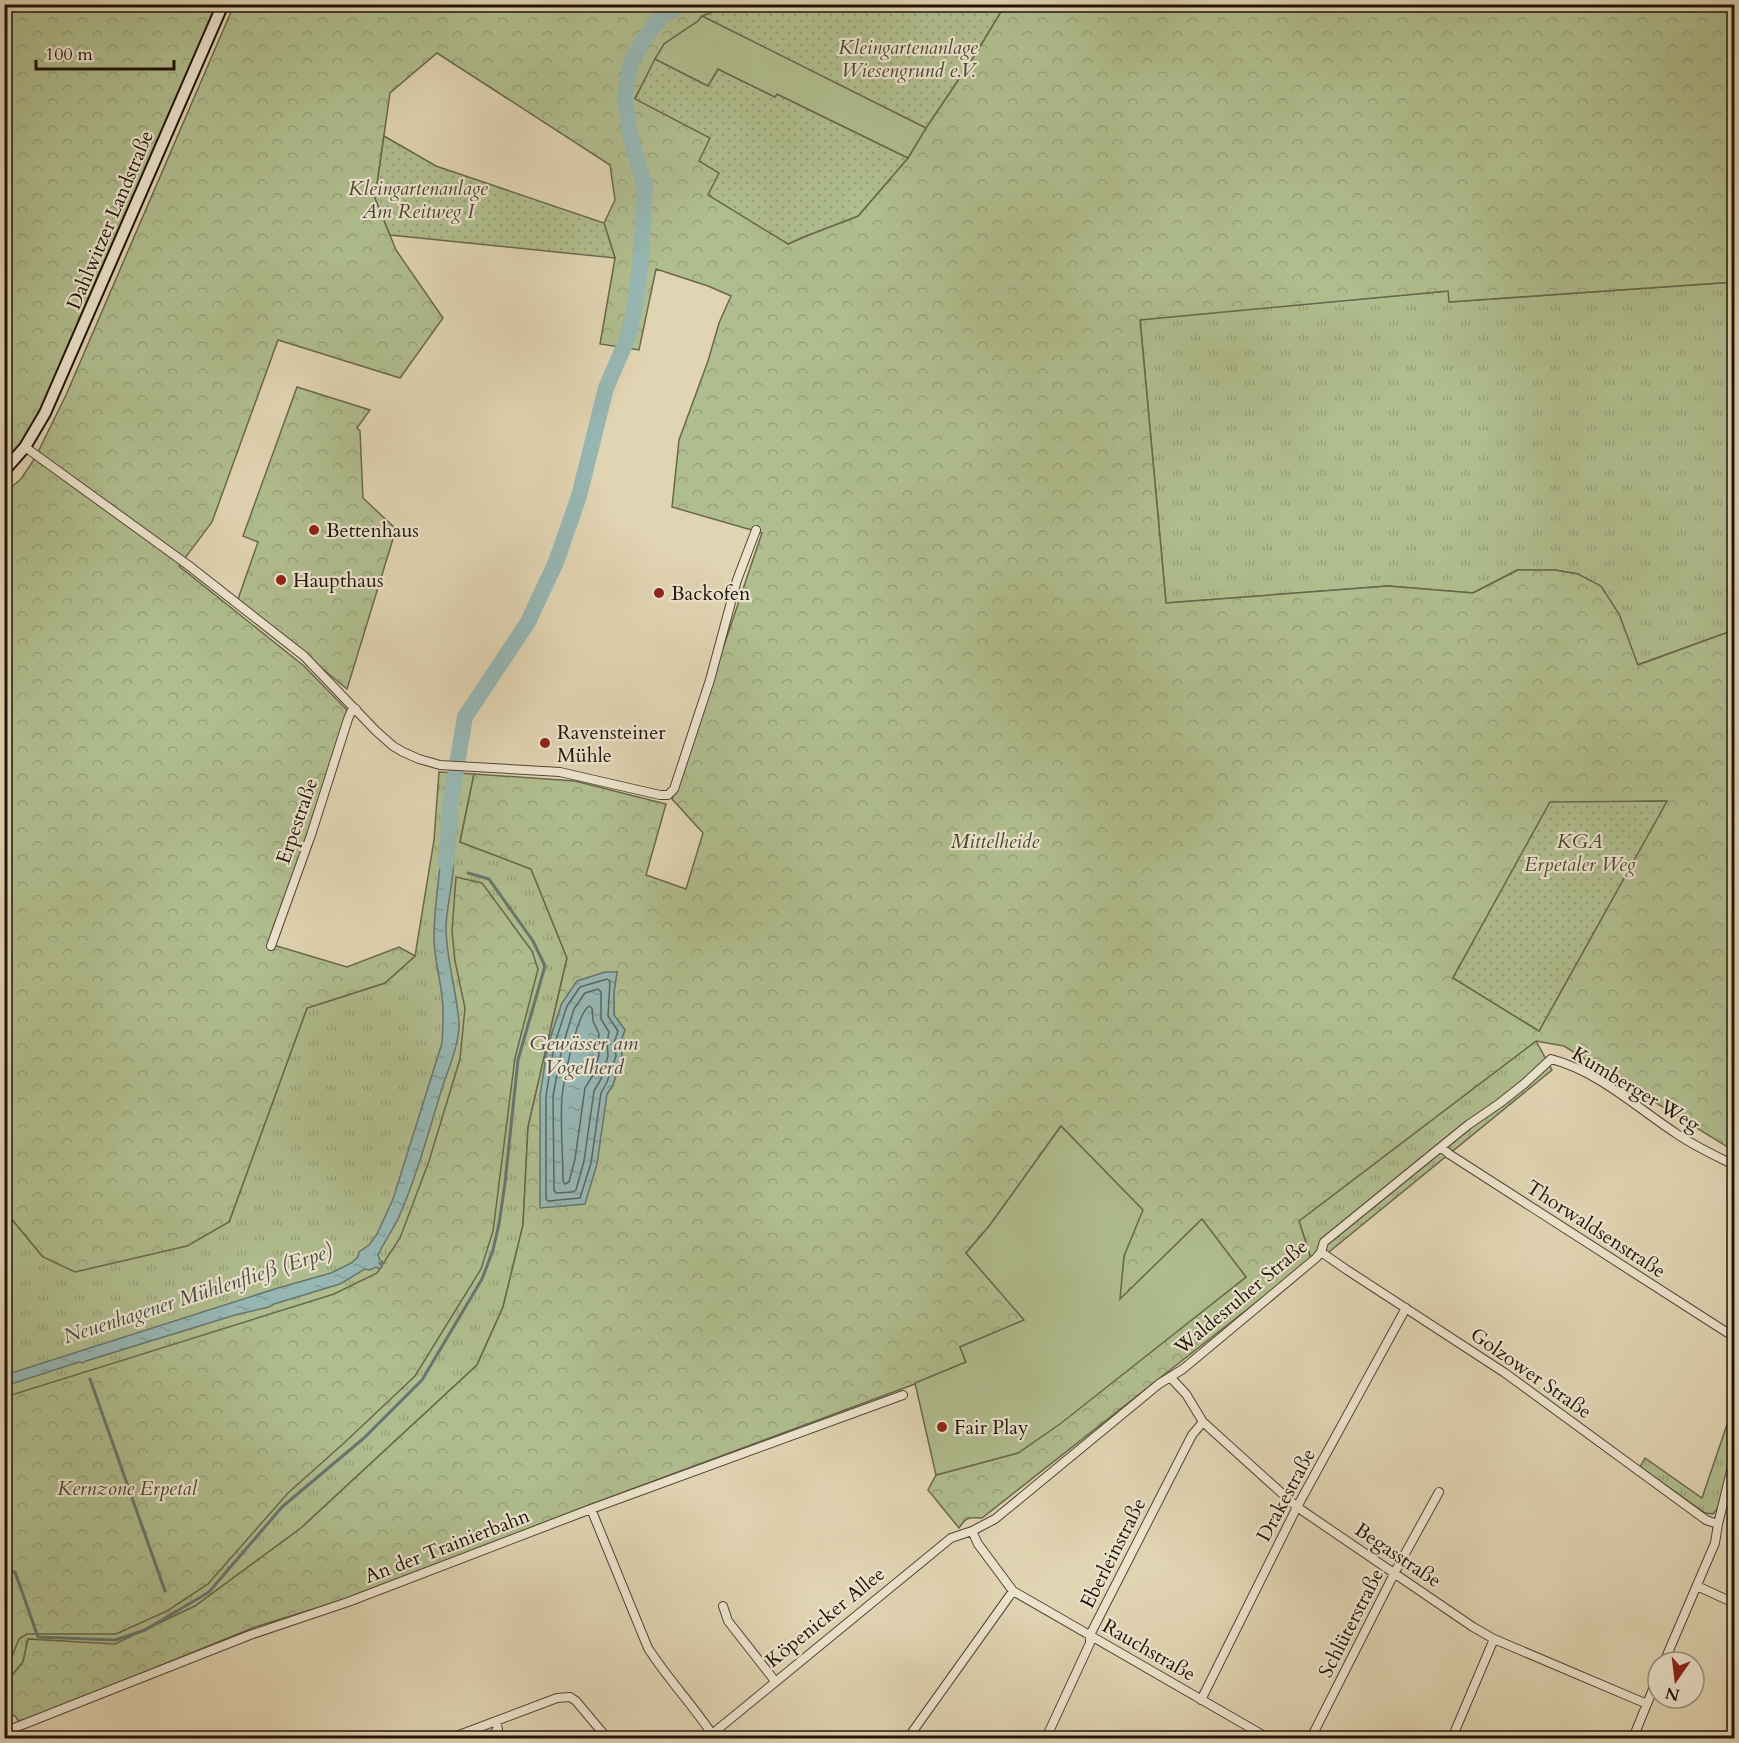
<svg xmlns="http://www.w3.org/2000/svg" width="1739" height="1743" font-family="Cardo,serif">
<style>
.grass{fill:url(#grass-tufts);stroke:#68684c;stroke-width:1.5}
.forest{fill:url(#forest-crowns);stroke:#68684c;stroke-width:1.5;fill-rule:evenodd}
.garden{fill:url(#garden-dots);stroke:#68684c;stroke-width:1.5}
.pitch{fill:#b0bd8e;stroke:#68684c;stroke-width:1.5}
.water{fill:url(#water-ripples);stroke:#677670;stroke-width:1.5}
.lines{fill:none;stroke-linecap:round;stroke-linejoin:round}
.shore{stroke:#5b665e;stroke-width:1.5}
.stream{stroke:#677670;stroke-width:3}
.river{stroke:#97b7b4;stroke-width:16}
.minor-casing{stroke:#504433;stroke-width:10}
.tertiary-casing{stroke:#504433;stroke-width:12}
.secondary-casing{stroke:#1f1409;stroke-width:14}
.minor{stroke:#ece3cd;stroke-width:8}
.tertiary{stroke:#ece3cd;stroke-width:9}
.secondary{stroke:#ece3cd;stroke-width:10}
.poi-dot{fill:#8f2418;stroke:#ece3cd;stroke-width:2}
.labels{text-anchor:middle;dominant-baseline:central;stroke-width:4.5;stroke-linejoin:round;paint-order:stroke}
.park-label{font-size:20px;font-style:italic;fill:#4a4731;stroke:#ece3cd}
.street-label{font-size:20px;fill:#1f1409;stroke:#ece3cd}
.poi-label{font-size:20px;fill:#1f1409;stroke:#ece3cd;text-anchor:start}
.water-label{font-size:21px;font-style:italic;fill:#494d45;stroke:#ece3cd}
</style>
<defs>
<pattern id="grass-tufts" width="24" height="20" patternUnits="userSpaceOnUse" patternTransform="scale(1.5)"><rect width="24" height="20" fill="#b0bd8e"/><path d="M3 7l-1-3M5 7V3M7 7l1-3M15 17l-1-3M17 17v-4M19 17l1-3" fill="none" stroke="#97a279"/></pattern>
<pattern id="forest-crowns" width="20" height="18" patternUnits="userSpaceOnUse" patternTransform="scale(1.5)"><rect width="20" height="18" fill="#b0bd8e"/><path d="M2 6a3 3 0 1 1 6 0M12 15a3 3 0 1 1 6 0" fill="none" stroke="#97a279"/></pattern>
<pattern id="garden-dots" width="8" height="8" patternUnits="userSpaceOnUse" patternTransform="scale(1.5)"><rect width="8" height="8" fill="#b0bd8e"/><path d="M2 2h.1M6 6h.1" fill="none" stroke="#97a279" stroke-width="1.8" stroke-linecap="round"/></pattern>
<pattern id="water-ripples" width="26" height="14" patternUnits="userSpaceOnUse" patternTransform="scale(1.5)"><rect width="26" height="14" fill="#97b7b4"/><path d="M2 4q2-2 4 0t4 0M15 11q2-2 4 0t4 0" fill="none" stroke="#829c99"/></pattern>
</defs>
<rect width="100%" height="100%" fill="#e1d4b2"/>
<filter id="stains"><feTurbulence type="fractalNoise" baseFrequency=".00333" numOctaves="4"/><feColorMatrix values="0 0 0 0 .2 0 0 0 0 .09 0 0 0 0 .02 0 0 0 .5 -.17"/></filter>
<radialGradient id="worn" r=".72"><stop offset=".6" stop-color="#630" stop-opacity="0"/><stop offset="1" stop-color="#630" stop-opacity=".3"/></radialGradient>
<!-- grass -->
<path class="grass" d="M1734,282V630L1637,665L1619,614L1578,574L1555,570H1517L1473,593L1388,586L1166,603L1140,319L1449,291L1450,302Z
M439,772L474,774L460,842L531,869L567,958L528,1127L523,1225L503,1307L477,1365L301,1528L195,1606L115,1645L28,1639L23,1662L5,1684V1211L43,1257L229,1222L307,1008L385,983L415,956L434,840Z
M1536,1041L1552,1070L1313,1265L1299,1221Z
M1734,1404V1446L1718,1508L1713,1514L1705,1513L1640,1467L1645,1458L1702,1498Z"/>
<!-- forest -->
<path class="forest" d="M5,5H219L50,391L29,435L5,463Z
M234,5H735L702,16L698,21L664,44L635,98L711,138L720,173L788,244L806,236L858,216L908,158L926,128L973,58L1002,10L1003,5H1734V282L1449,302L1448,291L1140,320L1166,603L1388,586L1473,593L1518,570H1555L1578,574L1601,586L1619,614L1638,665L1734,630V1151L1564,1046L1536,1041L1299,1221L1313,1265L1268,1302L1263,1297L982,1518C969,1517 966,1517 959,1528L928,1490L936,1475L1018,1453L1246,1277L1238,1267L1119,1300L1124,1256L1142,1210L1061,1126L990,1225L966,1253L1025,1320L960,1347L966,1362L915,1384L600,1501L349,1598L255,1627L20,1723L15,1716L6,1712L5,1708V1684L23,1662L28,1639L115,1644L195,1606L301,1528L477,1365L503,1307L523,1225L528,1127L567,958L531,869L460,842L474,774L575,781L666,804L646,875L686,889L703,833L672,799L762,533L672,507L679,440L708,361L719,323L731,296L708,286L656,269L639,350L600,344L615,258L604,223L615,200L610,165L437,53L390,93L375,198L396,250L443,318L400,378L278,340L212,522L179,566L304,666L351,714L270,944L347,967L399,947L415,956L385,983L307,1008L229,1222L187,1246L75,1272L43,1257L5,1211L4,493L21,479L35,458L66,395ZM1667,801L1539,1031L1453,978L1550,803ZM617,972L614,992V1015L625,1030L620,1043L622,1056L613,1085L607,1094L543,1078L548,1045L562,1003Z
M297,387L370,410L357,428L360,431L363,498L396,529L347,689L238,599L258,542L243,536Z
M456,877L482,883L532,951L538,969L515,1058L493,1231L481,1269L415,1376L344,1443L288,1493L208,1584L167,1611L116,1634H27L19,1639L5,1674V1397L334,1294L377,1273L400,1238L429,1161L460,1059L465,1008L455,961L452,931Z"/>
<!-- garden -->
<path class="garden" d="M735,4L1003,5L1002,10L973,58L926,128L702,16Z
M655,59L708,86L718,69L775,97L777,94L908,158L858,216L806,236L788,244L708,195L719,173L699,161L710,138L635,99Z
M384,136L436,166L604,223L615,258L390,235L375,198Z
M1667,801L1539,1031L1453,978L1550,802Z"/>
<!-- pitch -->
<path class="pitch" d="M702,16L926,128L908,158L777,94L775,97L718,69L708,86L655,59L664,44L698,21Z
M1061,1126L1143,1210L1124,1256L1120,1299L1202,1219L1246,1277L1060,1424L1018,1453L936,1475L915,1383L966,1362L960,1347L1024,1320L966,1253L990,1225Z"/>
<!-- water -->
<path class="water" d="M443,841L451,842C459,865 446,903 446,928C446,959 457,992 459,1023C460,1041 449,1068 443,1085C429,1130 417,1176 398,1219C392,1231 384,1242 378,1255L380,1260L384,1263H379L382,1267L380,1269L376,1267L370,1270L365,1269L340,1284L274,1304L269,1307L235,1315L86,1361L83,1363L79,1362L5,1386V1375L278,1288L331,1273L351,1263L358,1257L359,1252L369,1245L377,1234L393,1199L442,1043C443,1028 444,1013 442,997C440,977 434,958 434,938C434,905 440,873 443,841Z
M605,972H617L614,992V1015L625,1030L620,1043L622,1056L613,1085L607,1094L597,1164L585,1204L540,1208V1095L548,1045L562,1003L577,981Z"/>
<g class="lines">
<!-- shore -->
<path class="shore" d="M607,979L610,981L608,1016L618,1031L614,1043L616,1056L607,1082L601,1093L591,1163L580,1198L548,1201L546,1199V1096L554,1046L567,1006L580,987Z
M598,989L601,992V1019L609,1032L607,1042L608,1056L601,1079L594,1091L584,1161L576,1190L573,1192L556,1193L554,1190L553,1096L562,1048L574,1009L585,993Z
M589,1006L592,1008L593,1021L599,1034L598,1044L599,1055L593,1075L585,1088L575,1159L569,1182L565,1184L563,1181C563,1153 560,1125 562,1097C564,1079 576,1015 589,1006Z"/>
<!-- stream -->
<path class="stream" d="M90,1379L165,1591
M4,1573L15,1572L38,1637L115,1640L145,1630L209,1592L282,1507L364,1438L422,1380L482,1279L493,1250L499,1224L505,1183L518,1060L545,966L533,941L489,879L468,873"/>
<!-- river -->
<path class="river" d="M446,864L451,799L465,717L528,622L556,562L579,496L606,388L628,337L635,306L641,258L645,186L630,136L625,98L630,65L644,39L661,17L683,4"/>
<defs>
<path id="minor" d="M25,447L188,565L304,656L376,731L393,746L403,752L419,759L440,765L560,772L660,795H668L674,789L710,680L737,580L756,530
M271,946L311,835L348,719L351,712L356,709
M1441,1147L1449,1154L1734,1337
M1321,1252L1347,1270L1505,1373L1706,1520L1718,1524
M1170,1377L1186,1394L1203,1422L1297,1507L1473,1627L1494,1639L1647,1704
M591,1509L648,1648C667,1678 692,1704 712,1734L951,1538L972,1531L995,1519L1159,1384L1183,1369L1316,1258L1321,1252L1324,1242L1468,1125L1500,1103L1524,1084L1551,1059C1597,1071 1635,1106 1674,1132C1692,1145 1714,1155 1734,1165
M972,1531L978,1544L1013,1591L1268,1738
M1697,1586L1734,1603
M723,1606L728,1621L775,1681
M1664,1662L1715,1543L1718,1524L1734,1459
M1201,1700L1297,1507L1406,1308
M4,1732L250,1635L348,1602L591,1509L903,1395
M451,1738L557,1698L570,1697L576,1701L607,1738
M490,1738L498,1729L496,1722
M908,1738L1013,1591
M1046,1738L1090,1643V1635L1192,1435L1203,1422
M1311,1738L1395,1572L1439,1492
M1452,1738L1494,1639
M1633,1738L1658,1677"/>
<path id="tertiary" d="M705,1738L712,1734L716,1738"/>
<path id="secondary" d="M4,471L25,447L45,413L223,4"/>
</defs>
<!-- minor casing -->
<use href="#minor" class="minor-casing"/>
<!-- tertiary casing -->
<use href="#tertiary" class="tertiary-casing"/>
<!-- secondary casing -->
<use href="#secondary" class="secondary-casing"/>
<!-- minor -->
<use href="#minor" class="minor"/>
<!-- tertiary -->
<use href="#tertiary" class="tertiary"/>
<!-- secondary -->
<use href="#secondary" class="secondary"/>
</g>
<!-- markers -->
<g class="poi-dot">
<circle cx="314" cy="530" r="6"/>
<circle cx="281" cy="580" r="6"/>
<circle cx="659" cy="593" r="6"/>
<circle cx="545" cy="743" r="6"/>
<circle cx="942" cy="1427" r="6"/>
</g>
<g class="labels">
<!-- park labels -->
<g class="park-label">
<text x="908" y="47">Kleingartenanlage<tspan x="908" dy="23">Wiesengrund e.V.</tspan></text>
<text x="418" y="188">Kleingartenanlage<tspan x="418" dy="23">Am Reitweg I</tspan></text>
<text x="995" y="841">Mittelheide</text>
<text x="1580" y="841">KGA<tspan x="1580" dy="23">Erpetaler Weg</tspan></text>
<text x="127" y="1488">Kernzone Erpetal</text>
</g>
<!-- street labels -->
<g class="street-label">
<text transform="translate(110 220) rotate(-67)">Dahlwitzer Landstraße</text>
<text transform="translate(297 821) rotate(-71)">Erpestraße</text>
<text transform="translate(1636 1089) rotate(31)">Kumberger Weg</text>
<text transform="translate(1596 1229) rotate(33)">Thorwaldsenstraße</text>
<text transform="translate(1241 1297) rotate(-40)">Waldesruher Straße</text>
<text transform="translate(1531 1373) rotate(35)">Golzower Straße</text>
<text transform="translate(1286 1495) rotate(-62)">Drakestraße</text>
<text transform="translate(447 1546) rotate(-21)">An der Trainierbahn</text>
<text transform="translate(1113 1553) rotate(-63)">Eberleinstraße</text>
<text transform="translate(1398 1555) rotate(34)">Begasstraße</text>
<text transform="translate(825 1617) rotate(-39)">Köpenicker Allee</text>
<text transform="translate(1351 1623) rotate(-63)">Schlüterstraße</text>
<text transform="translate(1149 1650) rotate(30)">Rauchstraße</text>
</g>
<!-- poi labels -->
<g class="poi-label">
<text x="326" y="530">Bettenhaus</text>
<text x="293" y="580">Haupthaus</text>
<text x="671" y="593">Backofen</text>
<text x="557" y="732">Ravensteiner<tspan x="557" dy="23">Mühle</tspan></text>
<text x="954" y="1427">Fair Play</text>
</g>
<!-- water labels -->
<g class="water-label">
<text x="584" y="1043">Gewässer am<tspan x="584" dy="24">Vogelherd</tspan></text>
<text transform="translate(198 1294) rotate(-18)">Neuenhagener Mühlenfließ (Erpe)</text>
</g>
</g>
<!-- margin -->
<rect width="1739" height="1743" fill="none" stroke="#e1d4b2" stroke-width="24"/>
<rect x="6" y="6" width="1727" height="1731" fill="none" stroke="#1f1409" stroke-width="3"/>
<rect x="12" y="12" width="1715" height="1719" fill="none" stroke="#1f1409" stroke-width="1.5"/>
<!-- north arrow -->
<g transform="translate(1676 1680) rotate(194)"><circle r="28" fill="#ece3cd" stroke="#9a907f" stroke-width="1.5"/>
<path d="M0-4.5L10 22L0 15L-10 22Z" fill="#8f2418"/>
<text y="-9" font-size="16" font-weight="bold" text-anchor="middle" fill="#1f1409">N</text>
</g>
<!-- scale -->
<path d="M36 60v9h138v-9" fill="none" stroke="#1f1409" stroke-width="3"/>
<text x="45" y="60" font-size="18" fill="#1f1409" stroke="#ece3cd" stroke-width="4.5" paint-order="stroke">100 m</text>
<rect width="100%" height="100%" filter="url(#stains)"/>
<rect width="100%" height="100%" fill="url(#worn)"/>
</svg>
